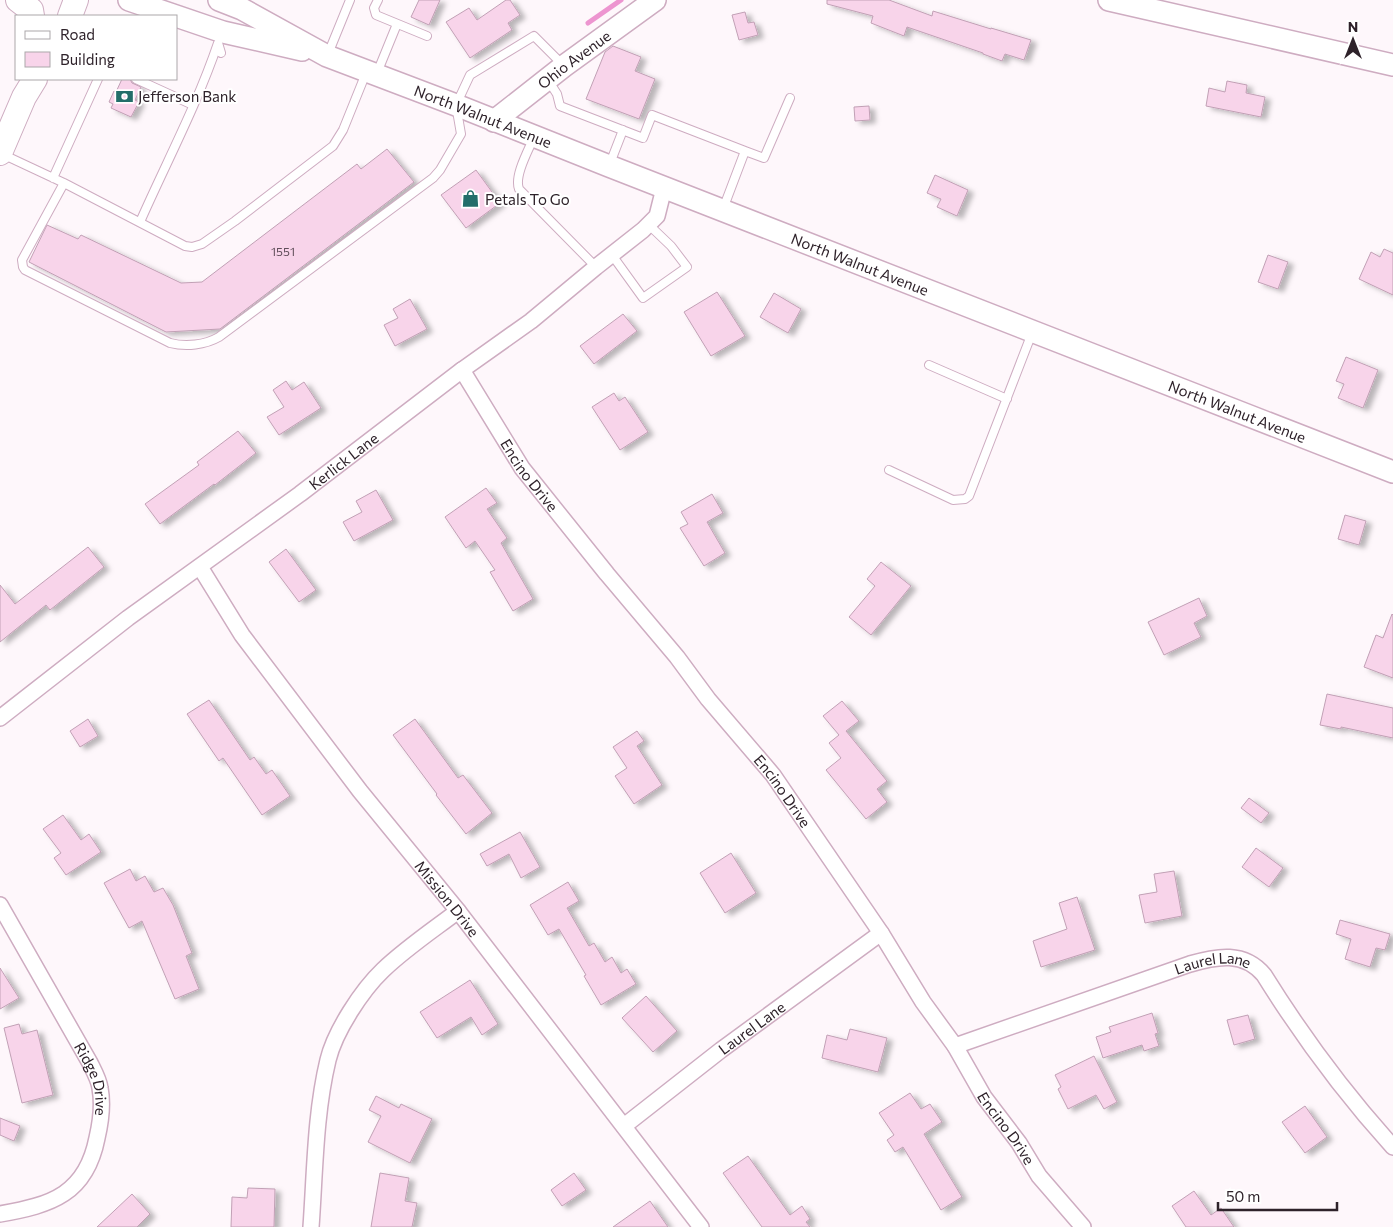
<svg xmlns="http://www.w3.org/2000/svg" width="1393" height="1227" font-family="Commissioner,sans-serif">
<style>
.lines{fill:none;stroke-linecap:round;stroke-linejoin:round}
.stream{stroke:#ed95d0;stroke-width:5}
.building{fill:#f8d4ea;stroke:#c1a0b5;filter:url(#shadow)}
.lane-casing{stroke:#ceacc1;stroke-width:10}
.street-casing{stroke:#ceacc1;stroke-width:18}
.secondary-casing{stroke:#ceacc1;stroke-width:24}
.primary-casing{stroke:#ceacc1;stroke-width:26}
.lane{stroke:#fff;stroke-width:8}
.street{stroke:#fff;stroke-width:15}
.secondary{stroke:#fff;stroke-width:21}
.primary{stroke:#fff;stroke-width:24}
.labels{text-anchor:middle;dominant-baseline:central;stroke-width:4;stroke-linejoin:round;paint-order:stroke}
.number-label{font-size:12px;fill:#604e5a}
.street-label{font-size:15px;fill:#2e222a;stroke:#fff}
.poi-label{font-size:15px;fill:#2e222a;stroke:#fff;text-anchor:start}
</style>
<defs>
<filter id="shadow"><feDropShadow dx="5.5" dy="3" stdDeviation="2.5" flood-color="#0004"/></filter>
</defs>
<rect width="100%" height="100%" fill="#fef7fb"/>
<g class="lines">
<!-- stream -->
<path class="stream" d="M588,23L621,0"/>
</g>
<!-- building -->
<path class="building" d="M419,0H440L429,25L411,17Z
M506,0H510L520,15L508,23L512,30L470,58L446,22L469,8L477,20Z
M827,0H889L932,16L933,11L991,29V28L1031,40L1024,60L1005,54L1002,61L983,54V53L907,27L904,36L871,23L873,16L827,4Z
M745,12L748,23L754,22L758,35L739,40L732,15Z
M613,46L641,57L635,71L655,79L639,119L586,99L605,52Z
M122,79H130L132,83L141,87L135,100L139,102L131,117L111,108L113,104L109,102L114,91L116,92Z
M1227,81L1247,85L1246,93L1265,97L1261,117L1206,106L1209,88L1225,92Z
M869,106L870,120L855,121L854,107Z
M387,149L414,182L220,329L166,332L29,262L47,225L78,239L81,235L181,283L202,282L357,164L361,169Z
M476,170L500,203L466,228L441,195Z
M935,175L968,190L957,216L937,207L941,199L927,193Z
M1384,249L1393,253V295L1359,279L1371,252L1380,257Z
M1268,255L1288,262L1278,289L1258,282Z
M717,292L745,336L711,356L684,312Z
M774,293L801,309L788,333L760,317Z
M410,299L427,329L395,346L384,325L398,318L393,309Z
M623,314L637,331L594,364L580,346Z
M1346,357L1378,370L1363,408L1338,398L1344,384L1336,381Z
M286,381L292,390L304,382L321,408L279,435L267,417L284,407L273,390Z
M614,393L619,401L625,397L648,432L620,450L592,407Z
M238,431L256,453L215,485L214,484L160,524L145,504L199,465L197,462Z
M486,488L497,503L487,509L507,538L501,543L533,599L513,611L490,572L495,570L475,541L466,548L445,517Z
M376,490L393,520L354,541L343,522L362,512L356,501Z
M712,494L723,513L707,522L725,553L704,566L680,528L688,524L681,512Z
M1345,515L1366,521L1359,545L1338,539Z
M88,547L104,567L50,610L46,605L0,642V585L15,604Z
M286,549L316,590L299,602L269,562Z
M881,562L911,586L871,635L849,617L875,586L867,579Z
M1199,598L1207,616L1194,623L1201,637L1164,655L1148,622Z
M1392,614L1393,615V678L1364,667L1376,635L1383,638Z
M1327,694L1393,708V738L1341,727V729L1320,725Z
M209,700L250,760L254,757L266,774L272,770L290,796L262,815L223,758L219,761L187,714Z
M842,701L859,721L846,731L887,781L877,789L887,802L866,819L826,770L841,758L829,743L839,735L823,716Z
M88,719L98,736L80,747L70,731Z
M415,719L458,778L463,775L492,813L466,834L436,795L437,794L393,735Z
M637,731L644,741L637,746L662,785L634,804L615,776L627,768L613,747Z
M1249,798L1269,813L1261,823L1241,808Z
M63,815L81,840L89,834L101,852L66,875L54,858L61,853L43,829Z
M520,832L540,867L521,878L509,854L487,866L480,854Z
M1256,848L1283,868L1269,887L1242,867Z
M731,853L756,893L725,913L700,873Z
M130,869L136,881L145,876L154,892L163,888L173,905L192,953L186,956L199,989L175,999L142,921L129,928L104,883Z
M1174,871L1182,916L1145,923L1139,895L1157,892L1154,874Z
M568,882L579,901L567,908L589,946L594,943L605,962L612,957L621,973L627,969L636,984L601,1005L584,976L586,975L559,929L548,935L530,905Z
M1077,897L1095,950L1041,967L1033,941L1067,929L1059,903Z
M1340,920L1390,934L1385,950L1376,948L1370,967L1345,959L1351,939L1336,934Z
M0,968L19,998L0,1009Z
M470,980L498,1024L482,1035L471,1017L437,1038L420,1012Z
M646,996L677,1031L653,1052L622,1018Z
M1152,1013L1158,1033L1155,1034L1159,1046L1144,1051L1142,1045L1103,1058L1096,1037L1111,1032L1109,1027Z
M1248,1015L1255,1039L1234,1045L1227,1020Z
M19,1024L22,1034L37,1030L53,1095L22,1103L4,1028Z
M850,1029L887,1038L878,1072L822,1058L827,1035L847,1040Z
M1094,1056L1117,1102L1104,1109L1096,1095L1068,1109L1058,1089L1061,1087L1055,1075Z
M910,1093L921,1109L930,1104L942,1122L924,1134L962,1197L941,1210L903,1147L895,1152L887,1140L894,1135L879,1113Z
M376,1096L399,1108L401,1104L432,1119L410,1163L368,1142L381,1116L369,1110Z
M1305,1106L1327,1137L1305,1153L1282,1122Z
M0,1118L20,1126L14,1141L0,1135Z
M748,1156L790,1215L802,1206L810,1219L806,1222L810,1227H762L723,1173Z
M380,1173L409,1178L405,1201L417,1203L412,1227H371Z
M574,1173L586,1190L562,1206L551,1190Z
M248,1188L275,1189L274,1227H231L232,1197L247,1198Z
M1194,1191L1211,1215L1221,1208L1234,1227H1186L1172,1206Z
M132,1194L150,1214L137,1227H97Z
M650,1201L668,1227H613Z"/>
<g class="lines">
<defs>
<path id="lane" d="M378,0L374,8L376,15L427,36
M328,54L350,0
M377,73L397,24
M136,79L193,105
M548,80L557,94L560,106L643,138L652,115L745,151
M534,137C528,151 514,176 519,189L596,267
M2,154L64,183L185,246L192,247L202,244L235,221L333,146L343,130L366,73
M609,166L623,130
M53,178L98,79
M64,183L22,260L23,267L25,270L170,343C186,347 205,345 219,337L433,178L440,170L461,134L456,105L470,75L534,36L563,65
M723,209L745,151L764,158L790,98
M140,222C166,163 197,105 218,43L221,53
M612,255L643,298L687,267L671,246L649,225
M929,365L1007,399
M889,470L953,500L965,499L969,496L1032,333"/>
<g id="street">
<path id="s1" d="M462,370L522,468L607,574L677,657L708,699L773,775L881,933L923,1002L955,1046L984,1097L1019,1143L1039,1176L1083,1227"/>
<path id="s2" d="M200,567L242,635L360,791L458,911L701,1227"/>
<path id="s3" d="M0,718L128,618L300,494L462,370L531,321L596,267L643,230L657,216L664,188"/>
<path id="s4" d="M0,905L90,1063C94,1071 99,1080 100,1088C103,1104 101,1121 97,1138C86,1194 52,1205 0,1214"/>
<path id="s5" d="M955,1046L1190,964C1217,956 1244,951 1264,975C1302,1036 1345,1094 1393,1147"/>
<path id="s6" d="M624,1126L721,1050L881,933"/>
<path d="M311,1227C315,1172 315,1114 328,1060C335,1031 362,990 383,970C406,948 433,930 458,911"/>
</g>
<g id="secondary">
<path d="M129,0L223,32L302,50"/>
<path id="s7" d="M219,0L242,9L327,56L456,105L609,166L1393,472"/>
<path d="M1109,0L1393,65"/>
<path id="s8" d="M494,121L564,66L655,0"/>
</g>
<path id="primary" d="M18,0L31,10L32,16
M70,16L76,0
M0,153L24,97L35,79"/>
</defs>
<!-- lane casing -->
<use href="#lane" class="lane-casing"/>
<!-- street casing -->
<use href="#street" class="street-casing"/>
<!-- secondary casing -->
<use href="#secondary" class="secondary-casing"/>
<!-- primary casing -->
<use href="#primary" class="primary-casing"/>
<!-- lane -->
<use href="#lane" class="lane"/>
<!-- street -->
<use href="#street" class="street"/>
<!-- secondary -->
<use href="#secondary" class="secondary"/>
<!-- primary -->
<use href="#primary" class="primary"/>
</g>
<!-- icons -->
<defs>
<symbol id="bank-bare" viewBox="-9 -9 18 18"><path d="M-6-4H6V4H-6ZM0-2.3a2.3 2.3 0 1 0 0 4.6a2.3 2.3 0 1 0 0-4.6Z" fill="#236d6a" stroke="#fff" stroke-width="2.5" paint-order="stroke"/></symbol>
<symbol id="shop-bare" viewBox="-9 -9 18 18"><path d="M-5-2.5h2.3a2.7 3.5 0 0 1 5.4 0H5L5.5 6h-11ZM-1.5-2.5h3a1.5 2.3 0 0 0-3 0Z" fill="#236d6a" stroke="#fff" stroke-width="2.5" paint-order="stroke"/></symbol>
</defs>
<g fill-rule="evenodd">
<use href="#bank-bare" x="112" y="84" width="25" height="25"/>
<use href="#shop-bare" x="458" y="186" width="25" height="25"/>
</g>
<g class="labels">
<!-- number labels -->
<g class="number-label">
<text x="283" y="251">1551</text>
</g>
<!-- street labels -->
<g class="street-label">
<text stroke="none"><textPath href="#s8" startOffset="101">Ohio Avenue</textPath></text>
<text stroke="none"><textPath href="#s7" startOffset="289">North Walnut Avenue</textPath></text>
<text stroke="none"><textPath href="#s7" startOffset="694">North Walnut Avenue</textPath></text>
<text stroke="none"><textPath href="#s7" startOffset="1099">North Walnut Avenue</textPath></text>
<text stroke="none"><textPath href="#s3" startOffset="429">Kerlick Lane</textPath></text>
<text stroke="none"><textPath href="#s1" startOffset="125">Encino Drive</textPath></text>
<text stroke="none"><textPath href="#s1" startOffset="530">Encino Drive</textPath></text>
<text stroke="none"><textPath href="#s2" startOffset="414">Mission Drive</textPath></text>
<text stroke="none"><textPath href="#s5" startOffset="272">Laurel Lane</textPath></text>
<text stroke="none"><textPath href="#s6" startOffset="161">Laurel Lane</textPath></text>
<text stroke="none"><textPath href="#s4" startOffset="198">Ridge Drive</textPath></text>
<text stroke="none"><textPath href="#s1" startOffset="935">Encino Drive</textPath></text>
</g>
<!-- poi labels -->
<g class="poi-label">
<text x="138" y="96">Jefferson Bank</text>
<text x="485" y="199">Petals To Go</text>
</g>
</g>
<!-- legend -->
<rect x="15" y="15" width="162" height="65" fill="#ffffff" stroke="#aba7aa"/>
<rect x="25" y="31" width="25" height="8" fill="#ffffff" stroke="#aba7aa"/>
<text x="60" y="40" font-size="15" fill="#2e222a">Road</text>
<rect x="25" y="52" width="25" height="15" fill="#f8d4ea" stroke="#aba7aa"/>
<text x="60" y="65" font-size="15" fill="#2e222a">Building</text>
<!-- north arrow -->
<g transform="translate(1353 40)" stroke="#ffffff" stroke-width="4" paint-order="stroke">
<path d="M0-4L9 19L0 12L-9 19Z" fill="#2e222a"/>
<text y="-8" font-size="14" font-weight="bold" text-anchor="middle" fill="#2e222a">N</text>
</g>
<!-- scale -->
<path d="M1218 1202v8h119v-8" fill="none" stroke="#2e222a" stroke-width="2.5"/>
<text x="1226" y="1202" font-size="15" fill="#2e222a" stroke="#ffffff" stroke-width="4" paint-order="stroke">50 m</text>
</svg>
